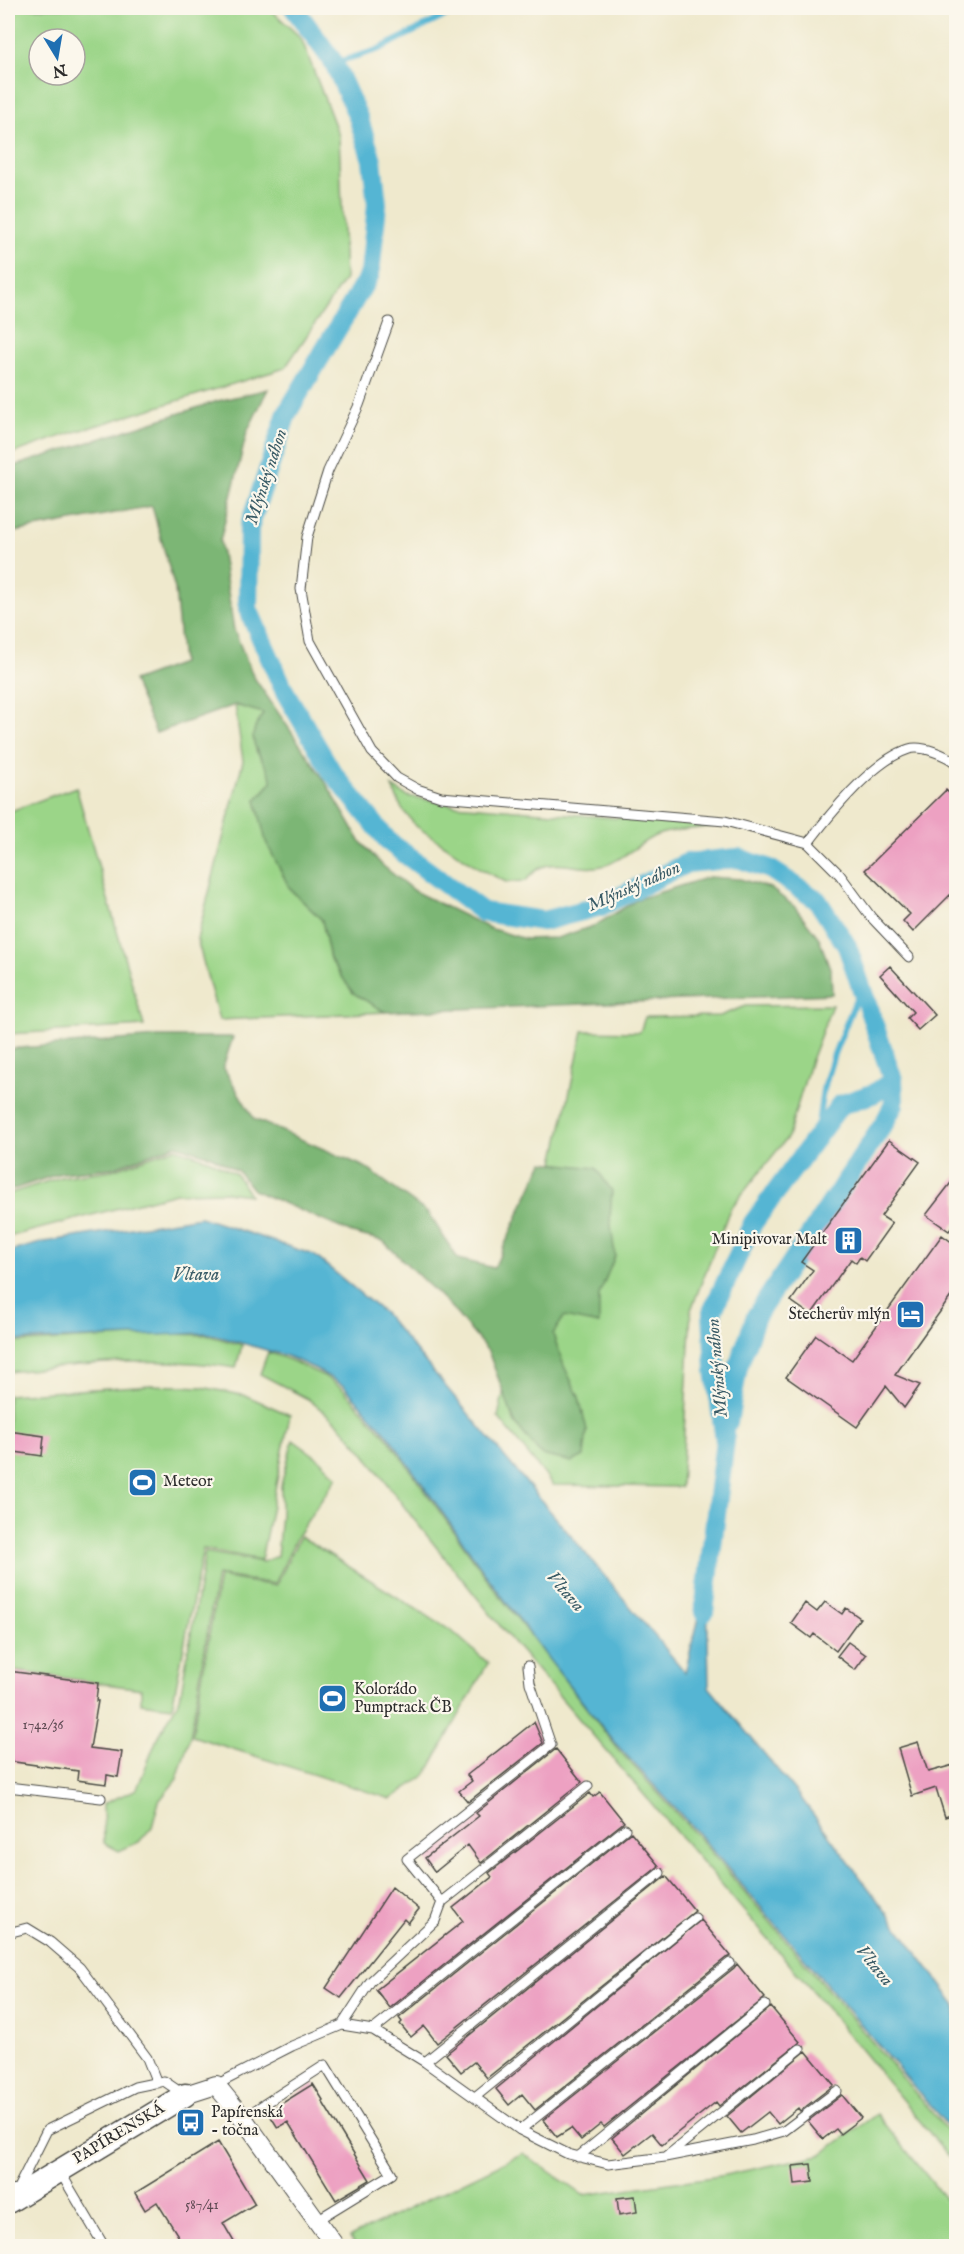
<svg xmlns="http://www.w3.org/2000/svg" width="964" height="2254" font-family="'IM FELL English',serif">
<style>
.green{fill:#9bd588;stroke:#63805a;stroke-width:1.5;fill-rule:evenodd}
.forest{fill:#7cb674;stroke:#547050;stroke-width:1.5}
.water{fill:#54b5d3;stroke:#40707f;stroke-width:1.5}
.lines{fill:none;stroke-linecap:round;stroke-linejoin:round}
.stream{stroke:#54b5d3;stroke-width:6}
.canal{stroke:#54b5d3;stroke-width:20}
.building{fill:#eda1c2}
.service-casing{stroke:#484843;stroke-width:11}
.minor-casing{stroke:#484843;stroke-width:20}
.tertiary-casing{stroke:#484843;stroke-width:25}
.service{stroke:#fff;stroke-width:9}
.minor{stroke:#fff;stroke-width:18}
.tertiary{stroke:#fff;stroke-width:22}
.labels{text-anchor:middle;dominant-baseline:central;stroke-width:4.5;stroke-linejoin:round;paint-order:stroke}
.number-label{font-size:14px;fill:#5c4851}
.poi-label{font-size:16px;fill:#2b2b2b;stroke:#fbf7ec;text-anchor:start}
.street-label{font-size:16px;fill:#2b2b2b;stroke:#fbf7ec}
.water-label{font-size:18px;font-style:italic;fill:#395b66;stroke:#fbf7ec}
</style>
<rect width="100%" height="100%" fill="#fbf7ec"/>
<filter id="ink" filterUnits="userSpaceOnUse"><feTurbulence type="fractalNoise" baseFrequency=".0167" numOctaves="2"/><feDisplacementMap in="SourceGraphic" scale="12" xChannelSelector="R" yChannelSelector="G"/><feConvolveMatrix kernelMatrix="1 2 1 2 8 2 1 2 1" color-interpolation-filters="sRGB"/></filter>
<filter id="wash" filterUnits="userSpaceOnUse"><feTurbulence type="fractalNoise" baseFrequency=".008" numOctaves="4" result="noise"/><feDisplacementMap in="SourceGraphic" scale="24" xChannelSelector="R" yChannelSelector="G"/><feGaussianBlur stdDeviation="1.35" result="paint"/><feColorMatrix in="noise" values="0 0 0 0 0 0 0 0 0 0 0 0 0 0 0 0 0 1.4 0 .05"/><feComposite in="paint" operator="in"/></filter>
<g filter="url(#wash)">
<rect width="100%" height="100%" fill="#efe9cd"/>
<!-- green -->
<path class="green" d="M8,8H269L301,38L339,136L345,279L285,368L62,436L8,455ZM39,39H75V75H39Z
M235,705L264,713L256,751L270,770L272,782L256,800L290,889L322,920L330,959L353,992L385,1012L219,1020L197,939L243,761Z
M76,787L144,1026L8,1034V812Z
M392,787L407,796L454,805L717,826C702,828 668,830 657,835C640,842 623,860 606,865C575,875 548,849 526,881L506,882L479,868L416,826L402,809Z
M832,1005L810,1063L788,1137L730,1209L691,1310L681,1487L553,1485L498,1417L583,1031L640,1032L645,1017L720,1016L745,1006Z
M175,1148L210,1160L236,1174L250,1195L225,1192L176,1193L8,1237V1194L61,1177L112,1170Z
M168,1334L207,1335L242,1345L236,1368C161,1355 83,1364 8,1372V1343Z
M268,1352L290,1360L324,1376L344,1390L387,1437L493,1587L617,1748L700,1839L956,2141V2165L815,1994L513,1642L412,1517L364,1453L339,1424L308,1399L260,1374Z
M151,1385L202,1387L247,1396L290,1415L261,1560L203,1549L172,1707L141,1703V1689L8,1670V1395Z
M293,1440L318,1458L337,1477L297,1536L275,1584L217,1575L190,1737L177,1779L159,1801L152,1827L139,1842L119,1851L104,1843L103,1804L137,1789L156,1741L180,1698L205,1552L263,1562L277,1556L281,1514V1485Z
M300,1536L453,1632L488,1663L426,1775L391,1799L192,1736L219,1577L276,1586Z
M877,2114L956,2212V2246H356L350,2237L523,2153L583,2195L720,2176L820,2155Z"/>
<!-- forest -->
<path class="forest" d="M268,389L247,432L220,541L234,630L253,676L325,781L360,841L382,865L414,891L489,928L525,939L557,938L596,925L638,899L709,877L740,879L770,888L795,907L819,938L831,971L832,994L385,1012L353,993L330,959L322,920L290,889L266,842L256,800L272,782C269,763 249,750 254,731C255,725 261,718 263,713L235,705L156,733L133,681L182,663L175,589L152,506L8,533V468L218,401Z
M157,1037H233L223,1067L254,1119L365,1167L429,1214L458,1259L494,1268L543,1162L596,1168L612,1191L610,1218L615,1256L599,1295V1324L564,1317L553,1334L564,1366L579,1397L587,1430L584,1456L572,1462L541,1455L515,1423L488,1351L449,1305L383,1241L352,1233L253,1190L238,1171L211,1156L176,1145L112,1168L61,1173L8,1191V1049Z"/>
<!-- water -->
<path class="water" d="M200,1217L314,1255L385,1314L685,1672L707,1587L709,1687L801,1798L956,2005V2136L695,1830L615,1743L550,1661L487,1576L388,1435L344,1386L316,1369L287,1356L207,1333L8,1341V1252L44,1242Z"/>
<g class="lines">
<!-- stream -->
<path class="stream" d="M334,63L377,50L461,8
M816,1138L823,1090L834,1054L861,987"/>
<!-- canal -->
<path class="canal" d="M294,8L334,63L358,117L372,160L377,204L370,274L287,413L249,528L248,609L285,692L332,772L389,842L483,912L543,921L601,906L687,863L738,858L770,869L817,900L847,946L893,1080L875,1093L840,1105L753,1223L712,1312L715,1370L725,1440L704,1612
M728,1422L738,1367L756,1316L885,1122L894,1104L893,1080"/>
</g>
<g id="blocks">
<!-- building -->
<path class="building" d="M946,790L957,801V888L913,932L903,921L910,914L865,870Z
M890,966L935,1015L918,1030L907,1018L913,1012L880,975Z
M889,1140L920,1162L881,1216L892,1223L865,1261L860,1257L856,1263L851,1259L811,1315L791,1301L813,1270L801,1262Z
M957,1175V1221L949,1231L926,1215Z
M942,1235L957,1246V1288L895,1375L920,1385L904,1408L886,1386L857,1427L786,1377L816,1335L852,1360Z
M8,1431L44,1436L42,1456L8,1451Z
M825,1602L842,1614L846,1608L860,1618L836,1651L814,1634L811,1638L791,1623L805,1603L817,1612Z
M848,1642L866,1655L855,1670L837,1656Z
M8,1671L98,1683L96,1701H98L90,1748L122,1752L118,1777L107,1775L106,1784L77,1780L78,1771L8,1761Z
M534,1722L543,1743L468,1802L459,1791L472,1781L467,1775Z
M918,1742L928,1772L957,1764V1813L945,1817L936,1788L912,1796L898,1748Z
M556,1749L582,1782L481,1863L468,1845L435,1872L425,1858L479,1816L476,1813Z
M600,1792L624,1822L390,2008L376,1990L463,1921L453,1908L492,1877L489,1873L590,1793L593,1797Z
M631,1832L659,1866L437,2043L424,2026L411,2037L400,2024L402,2022L399,2018Z
M666,1876L695,1911L487,2078L474,2062L461,2072L446,2054Z
M392,1887L419,1909L408,1923L404,1919L341,1998L326,1988Z
M701,1920L731,1956L726,1958L535,2110L522,2094L509,2105L496,2089Z
M737,1964L765,1998L604,2127L601,2124L581,2140L571,2128L557,2137L543,2120L734,1968Z
M771,2007L800,2042L719,2106L716,2102L662,2145L652,2133L625,2154L612,2138Z
M806,2051L834,2085L800,2111L798,2108L778,2124L768,2112L741,2133L727,2116Z
M313,2084L323,2100L322,2101L370,2180L336,2200L288,2122L278,2128L268,2112Z
M842,2095L861,2118L840,2134L836,2129L823,2139L808,2121Z
M218,2142L255,2204L223,2223L237,2247H185L157,2202L145,2210L135,2193Z
M811,2164L813,2182L795,2184L793,2166Z
M635,2196L637,2212L619,2215L617,2198Z"/>
</g>
</g>
<g filter="url(#ink)">
<use href="#blocks" fill-opacity="0" stroke="#484843" stroke-width="1.5"/>
<g class="lines">
<defs>
<path id="service" d="M389,322L359,405L328,471L307,537L301,589L310,641L372,752L397,778L417,789L441,797L725,821L808,843L840,875L871,917L909,957
M808,843C830,814 874,760 909,749C922,745 946,755 956,763
M8,1787L101,1798
M442,1902L407,1859L551,1745L530,1683L528,1666
M8,1933L27,1928L50,1942L80,1968L147,2058L157,2083
M342,2025L370,1982L435,1921L442,1902L588,1786
M373,2030L625,1829
M425,2062L660,1873
M216,2085L292,2046L342,2025L373,2030L425,2062L520,2130L568,2154L608,2164L665,2157L753,2140L784,2131L837,2091
M475,2097L695,1918
M243,2118L325,2065L392,2174L317,2220
M520,2130L730,1963
M667,2156L800,2049
M578,2157L765,2005
M59,2170L104,2246
M17,2190L47,2130L135,2087L164,2081L183,2094"/>
<path id="minor" d="M185,2095L216,2085L243,2118L335,2246"/>
<path id="tertiary" d="M8,2202L185,2095"/>
</defs>
<!-- service casing -->
<use href="#service" class="service-casing"/>
<!-- minor casing -->
<use href="#minor" class="minor-casing"/>
<!-- tertiary casing -->
<use href="#tertiary" class="tertiary-casing"/>
<!-- service -->
<use href="#service" class="service"/>
<!-- minor -->
<use href="#minor" class="minor"/>
<!-- tertiary -->
<use href="#tertiary" class="tertiary"/>
</g>
</g>
<!-- icons -->
<defs>
<symbol id="building-square" viewBox="-11 -11 22 22"><rect x="-9" y="-9" width="18" height="18" rx="4" fill="#1f6fb2" stroke="#fbf7ec"/><path d="M-4-6H4V6H1V3H-1V6H-4ZM-2.5-4.3h1.7v1.8h-1.7ZM.8-4.3h1.7v1.8H.8ZM-2.5-1h1.7V.8h-1.7ZM.8-1h1.7V.8H.8Z" fill="#fff"/></symbol>
<symbol id="hotel-square" viewBox="-11 -11 22 22"><rect x="-9" y="-9" width="18" height="18" rx="4" fill="#1f6fb2" stroke="#fbf7ec"/><path d="M-6-4.5h1.5V1H6V5H4.5V3h-9V5H-6ZM-4 0a1.8 1.8 0 1 1 3.6 0ZM.5 0V-2.5h3Q6-2.5 6 0Z" fill="#fff"/></symbol>
<symbol id="stadium-square" viewBox="-11 -11 22 22"><rect x="-9" y="-9" width="18" height="18" rx="4" fill="#1f6fb2" stroke="#fbf7ec"/><path d="M0-5a6.5 5 0 1 0 0 10a6.5 5 0 1 0 0-10ZM-3.5-1.8h7v3.6h-7Z" fill="#fff"/></symbol>
<symbol id="bus-square" viewBox="-11 -11 22 22"><rect x="-9" y="-9" width="18" height="18" rx="4" fill="#1f6fb2" stroke="#fbf7ec"/><path d="M-5-6H5V4H4V6H2V4H-2V6H-4V4H-5ZM-3.5-4V0h7V-4ZM-3.5 1.2v1.5H-2V1.2ZM2 1.2v1.5H3.5V1.2Z" fill="#fff"/></symbol>
</defs>
<g fill-rule="evenodd">
<use href="#building-square" x="832" y="1224" width="33" height="33"/>
<use href="#hotel-square" x="894" y="1298" width="33" height="33"/>
<use href="#stadium-square" x="126" y="1466" width="33" height="33"/>
<use href="#stadium-square" x="316" y="1682" width="33" height="33"/>
<use href="#bus-square" x="174" y="2106" width="33" height="33"/>
</g>
<g class="labels">
<!-- number labels -->
<g class="number-label">
<text x="43" y="1725">1742/36</text>
<text x="202" y="2205">587/41</text>
</g>
<!-- poi labels -->
<g class="poi-label">
<text x="827" y="1240" text-anchor="end">Minipivovar Malt</text>
<text x="890" y="1315" text-anchor="end">Stecherův mlýn</text>
<text x="163" y="1482">Meteor</text>
<text x="354" y="1690">Kolorádo<tspan x="354" dy="18">Pumptrack ČB</tspan></text>
<text x="211" y="2113">Papírenská<tspan x="211" dy="18">- točna</tspan></text>
</g>
<!-- street labels -->
<g class="street-label">
<text transform="translate(119 2134) rotate(-31)">PAPÍRENSKÁ</text>
</g>
<!-- water labels -->
<g class="water-label">
<text transform="translate(267 477) rotate(-72)">Mlýnský náhon</text>
<text transform="translate(634 887) rotate(-24)">Mlýnský náhon</text>
<text x="196" y="1275">Vltava</text>
<text transform="translate(718 1368) rotate(-95)">Mlýnský náhon</text>
<text transform="translate(565 1592) rotate(49)">Vltava</text>
<text transform="translate(874 1966) rotate(51)">Vltava</text>
</g>
</g>
<!-- margin -->
<rect width="964" height="2254" fill="none" stroke="#fbf7ec" stroke-width="30"/>
<!-- north arrow -->
<g transform="translate(57 57) rotate(169)"><circle r="28" fill="#fbf7ec" stroke="#a8a59f" stroke-width="1.5"/>
<path d="M0-4.5L10 22L0 15L-10 22Z" fill="#1f6fb2"/>
<text y="-9" font-size="16" font-weight="bold" text-anchor="middle" fill="#2b2b2b">N</text>
</g>
</svg>
